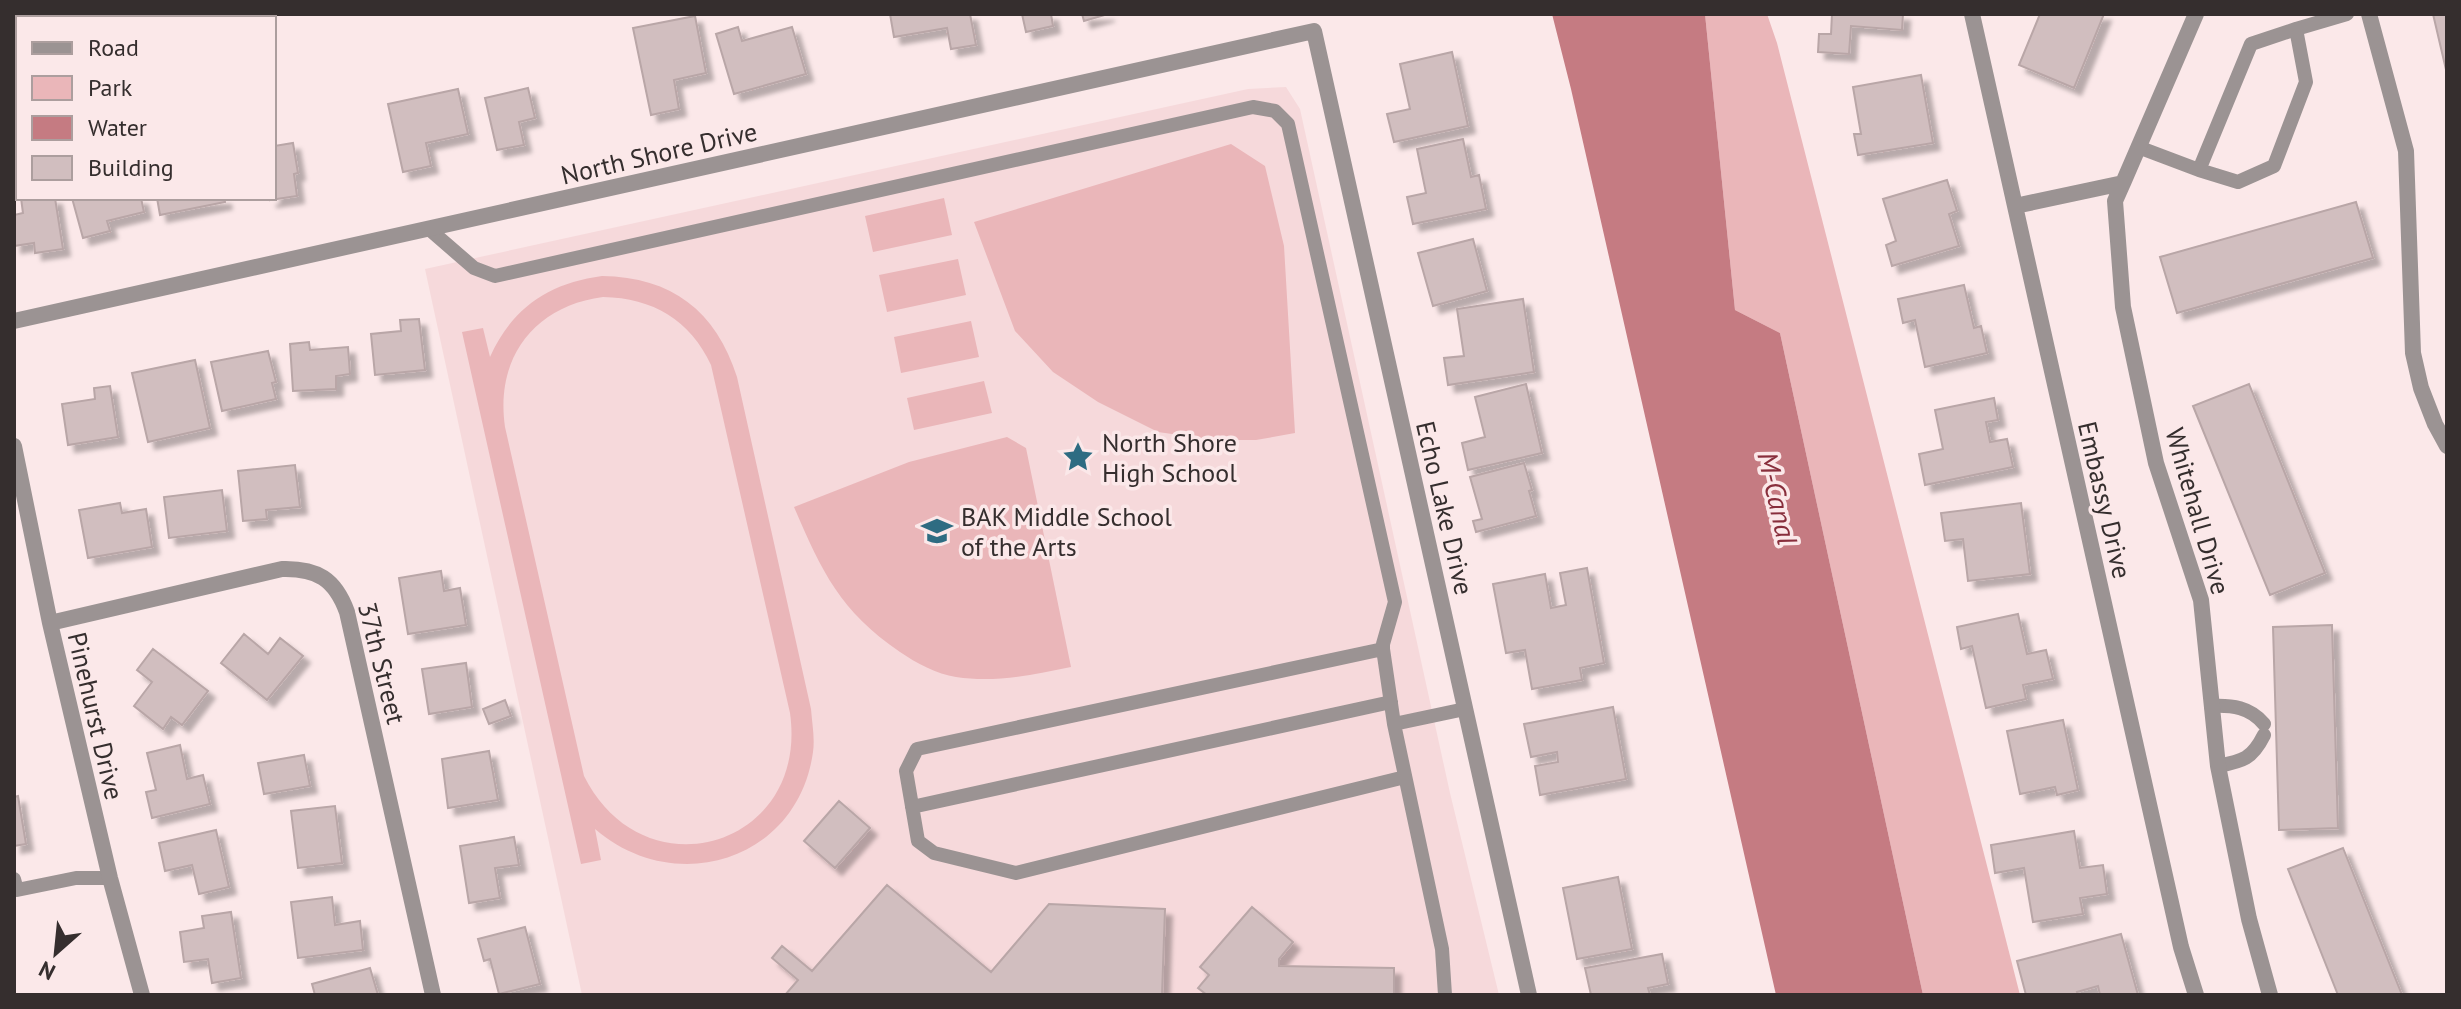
<svg xmlns="http://www.w3.org/2000/svg" width="2461" height="1009" font-family="'PT Sans',sans-serif">
<style>
.built{fill:#f6d9db}
.green{fill:#eab6b9;fill-rule:evenodd}
.water{fill:#c57b82}
.building{fill:#d1bebf;stroke:#b9a6a7;stroke-width:2;filter:url(#shadow)}
.lines{fill:none;stroke-linecap:round;stroke-linejoin:round}
.service{stroke:#9b9393;stroke-width:14}
.minor{stroke:#9b9393;stroke-width:16}
.labels{text-anchor:middle;dominant-baseline:central;stroke-width:7;stroke-linejoin:round;paint-order:stroke}
.street-label{font-size:26px;fill:#352e2e;stroke:#fbe8e9}
.poi-label{font-size:26px;fill:#352e2e;stroke:#fbe8e9;text-anchor:start}
.water-label{font-size:28px;font-style:italic;fill:#882e3c;stroke:#fbe8e9}
</style>
<defs>
<filter id="shadow"><feDropShadow dx="7" dy="7" stdDeviation="2" flood-color="#0004"/></filter>
</defs>
<rect width="100%" height="100%" fill="#fbe8e9"/>
<!-- built -->
<path class="built" d="M1286,87L1300,109L1450,793L1499,995H582L425,269L1248,89Z"/>
<!-- green -->
<path class="green" d="M1705,14H1767L1777,43L2020,995H1923L1780,333L1735,310Z
M1231,144L1265,166L1284,246L1295,433L1256,440H1214L1158,432L1098,402L1053,372L1015,331L974,222Z
M944,198L952,235L873,252L865,216Z
M958,259L966,295L887,312L879,275Z
M602,276C672,277 716,311 737,377L811,709C812,723 815,738 813,752C798,861 675,898 595,829L601,860L581,864L462,332L483,328L490,357C512,308 549,283 602,276ZM603,297C653,298 690,320 711,365L790,713C809,847 644,896 584,776L505,427C495,358 534,306 603,297Z
M971,321L979,357L901,373L894,337Z
M984,381L992,413L914,430L907,398Z
M1007,437L1026,448L1071,667C1033,675 995,683 956,677C937,674 916,663 900,652C840,611 822,572 794,507L909,462Z"/>
<!-- water -->
<path class="water" d="M14,14H242L225,18H18V58H14Z
M1552,14H1705L1735,310L1780,333L1923,995H1776L1571,89Z"/>
<!-- building -->
<path class="building" d="M890,14H970L976,45L951,49L947,28L894,37Z
M1022,14H1051L1053,26L1026,32Z
M1082,14H1108L1084,21Z
M1832,14H1903L1902,30L1851,26L1849,54L1818,52L1819,34H1831Z
M2040,14H2104L2074,88L2019,65Z
M2433,14H2447V74Z
M695,16L706,73L674,80L679,109L651,115L633,28Z
M738,27L742,41L792,27L806,74L734,94L716,34Z
M1452,52L1468,126L1394,142L1387,114L1410,109L1400,64Z
M1921,75L1933,143L1858,155L1854,134H1861L1853,87Z
M528,88L535,118L519,122L524,145L497,150L485,98Z
M458,89L468,134L426,143L431,166L403,172L388,104Z
M1463,139L1471,177L1479,175L1486,209L1413,224L1407,197L1426,193L1417,149Z
M293,143L298,173L294,174L297,196L270,200V198H274V146Z
M1947,180L1957,211L1949,214L1959,246L1892,266L1886,245L1896,241L1883,199Z
M21,198H55L63,249L35,253L34,243L14,246V215L23,213Z
M72,198H141L144,212L107,221L110,231L83,238Z
M157,198H224L225,202L160,215Z
M2356,202L2373,258L2177,313L2160,257Z
M1473,239L1487,291L1433,306L1418,253Z
M1964,285L1974,328L1981,326L1987,353L1925,367L1915,320L1903,323L1898,299Z
M1523,299L1534,372L1448,385L1444,358L1464,356L1457,309Z
M419,319L425,370L375,375L371,334L401,331L400,320Z
M309,342L310,350L348,347L350,374L336,376V389L293,391L290,344Z
M268,351L276,382L272,383L276,399L222,411L211,362Z
M195,360L210,428L148,442L132,373Z
M1526,384L1542,453L1468,470L1462,443L1485,437L1475,397Z
M2249,384L2325,573L2270,595L2193,406Z
M110,386L118,437L68,445L62,404L95,399L94,388Z
M1994,398L1998,420L1986,422L1990,442L2007,439L2013,467L1925,485L1919,454L1943,449L1935,410Z
M1524,463L1532,490L1529,491L1536,516L1476,532L1473,521L1482,519L1470,477Z
M295,465L300,507L266,510L267,519L243,521L238,471Z
M222,490L227,531L169,538L164,497Z
M120,503L122,513L146,509L152,547L88,558L79,510Z
M2021,503L2030,574L1968,581L1963,539L1945,541L1941,513Z
M1587,568L1604,663L1580,668L1582,680L1532,689L1525,650L1506,653L1493,584L1545,574L1551,608L1566,605L1560,573Z
M441,571L444,591L460,588L466,625L408,634L399,578Z
M2018,614L2027,654L2046,650L2053,679L2023,685L2026,699L1986,708L1972,646L1961,649L1957,627Z
M2332,625L2338,828L2279,830L2273,627Z
M244,634L268,654L280,638L303,656L267,700L221,663Z
M153,649L208,691L182,725L171,717L163,729L134,706L152,682L137,670Z
M466,663L472,707L429,714L422,669Z
M505,700L511,716L489,724L483,709Z
M1613,707L1626,779L1540,795L1535,766L1558,762L1557,752L1531,757L1524,724Z
M2063,720L2078,790L2057,795L2055,787L2020,794L2007,731Z
M180,745L187,779L203,775L210,804L152,818L146,792L156,790L147,753Z
M489,751L498,800L448,808L442,759Z
M304,755L310,786L264,794L258,763Z
M18,796L26,844L14,846V797Z
M839,801L870,828L835,868L804,841Z
M335,806L342,863L298,868L291,811Z
M216,830L229,887L199,894L192,865L165,871L159,843Z
M2074,831L2080,868L2103,865L2107,894L2080,898L2083,914L2033,922L2024,868L1995,873L1991,845Z
M514,837L519,865L495,868L500,898L469,903L460,846Z
M2343,848L2402,995H2338L2288,869Z
M1618,877L1632,949L1577,959L1563,888Z
M887,885L991,972L1049,904L1165,909L1162,995H785L798,980L772,958L782,946L812,971Z
M332,897L335,925L360,921L363,950L298,958L291,902Z
M1252,907L1293,942L1279,959V966L1394,968V995H1207L1198,988L1209,975L1200,967Z
M231,912L241,978L212,983L208,959L184,962L180,932L204,928L202,916Z
M525,927L540,984L499,994L490,959L484,961L478,939Z
M2121,934L2138,995H2100L2098,986L2077,992L2078,995H2026L2017,961Z
M1662,954L1668,984L1648,988L1650,995H1591L1585,968Z
M370,968L378,995H315L312,984Z"/>
<g class="lines">
<!-- service -->
<path class="service" d="M2296,29L2347,14
M2138,147L2199,170L2238,182L2274,166L2306,82L2296,29L2251,44L2199,170
M429,229L474,268L495,276L1253,107L1275,111L1288,124L1395,602L1383,644V649L917,749L906,771L918,841L934,853L1016,873L1405,777
M1383,649L1394,724
M2211,706C2232,705 2250,707 2264,724
M2218,766C2243,761 2252,759 2264,735
M912,807L1391,702
M14,879L17,890L76,878H110
M1445,995L1442,949L1394,724L1465,709"/>
<!-- minor -->
<path class="minor" d="M1972,14L2181,947L2196,995
M2369,14L2406,151L2413,353L2421,388L2435,424L2447,446
M2123,183L2115,201L2123,307L2156,463L2201,600L2218,766L2249,919L2270,995
M2015,206L2123,183L2196,14
M14,321L1314,31L1529,995
M14,446L50,623L110,878L142,995
M50,623L282,569C317,568 335,579 347,612L433,995"/>
</g>
<!-- icons -->
<defs>
<symbol id="sight-bare" viewBox="-9 -9 18 18"><path d="M0-6L1.8-2.2L6-1.7L2.9 1.2L3.7 5.4L0 3.3L-3.7 5.4L-2.9 1.2L-6-1.7L-1.8-2.2Z" fill="#2e6c82" stroke="#fbe8e9" stroke-width="2.5" paint-order="stroke"/></symbol>
<symbol id="school-bare" viewBox="-9 -9 18 18"><path d="M0-5L7-2L0 1L-7-2ZM-4 1L0 2.5L4 1V4Q0 6-4 4Z" fill="#2e6c82" stroke="#fbe8e9" stroke-width="2.5" paint-order="stroke"/></symbol>
</defs>
<g fill-rule="evenodd">
<use href="#sight-bare" x="1056" y="435" width="44" height="44"/>
<use href="#school-bare" x="915" y="509" width="44" height="44"/>
</g>
<g class="labels">
<!-- street labels -->
<g class="street-label">
<text transform="translate(659 153) rotate(-13)">North Shore Drive</text>
<text transform="translate(2105 500) rotate(77)">Embassy Drive</text>
<text transform="translate(1445 508) rotate(77)">Echo Lake Drive</text>
<text transform="translate(2198 511) rotate(74)">Whitehall Drive</text>
<text transform="translate(382 663) rotate(76)">37th Street</text>
<text transform="translate(96 716) rotate(77)">Pinehurst Drive</text>
</g>
<!-- poi labels -->
<g class="poi-label">
<text x="1102" y="442">North Shore<tspan x="1102" dy="30">High School</tspan></text>
<text x="961" y="516">BAK Middle School<tspan x="961" dy="30">of the Arts</tspan></text>
</g>
<!-- water labels -->
<g class="water-label">
<text transform="translate(1778 498) rotate(77)">M-Canal</text>
</g>
</g>
<!-- border -->
<rect width="2461" height="1009" fill="none" stroke="#352e2e" stroke-width="32"/>
<!-- legend -->
<rect x="16" y="16" width="260" height="184" fill="#fbe8e9" stroke="#ac9e9e" stroke-width="2"/>
<rect x="32" y="42" width="40" height="12" fill="#9b9393" stroke="#ac9e9e" stroke-width="2"/>
<text x="88" y="56" font-size="24" fill="#352e2e">Road</text>
<rect x="32" y="76" width="40" height="24" fill="#eab6b9" stroke="#ac9e9e" stroke-width="2"/>
<text x="88" y="96" font-size="24" fill="#352e2e">Park</text>
<rect x="32" y="116" width="40" height="24" fill="#c57b82" stroke="#ac9e9e" stroke-width="2"/>
<text x="88" y="136" font-size="24" fill="#352e2e">Water</text>
<rect x="32" y="156" width="40" height="24" fill="#d1bebf" stroke="#ac9e9e" stroke-width="2"/>
<text x="88" y="176" font-size="24" fill="#352e2e">Building</text>
<!-- north arrow -->
<g transform="translate(56 953) rotate(207)" stroke="#fbe8e9" stroke-width="6" paint-order="stroke">
<path d="M0-6L14 30L0 20L-14 30Z" fill="#352e2e"/>
<text y="-12" font-size="22" font-weight="bold" text-anchor="middle" fill="#352e2e">N</text>
</g>
</svg>
